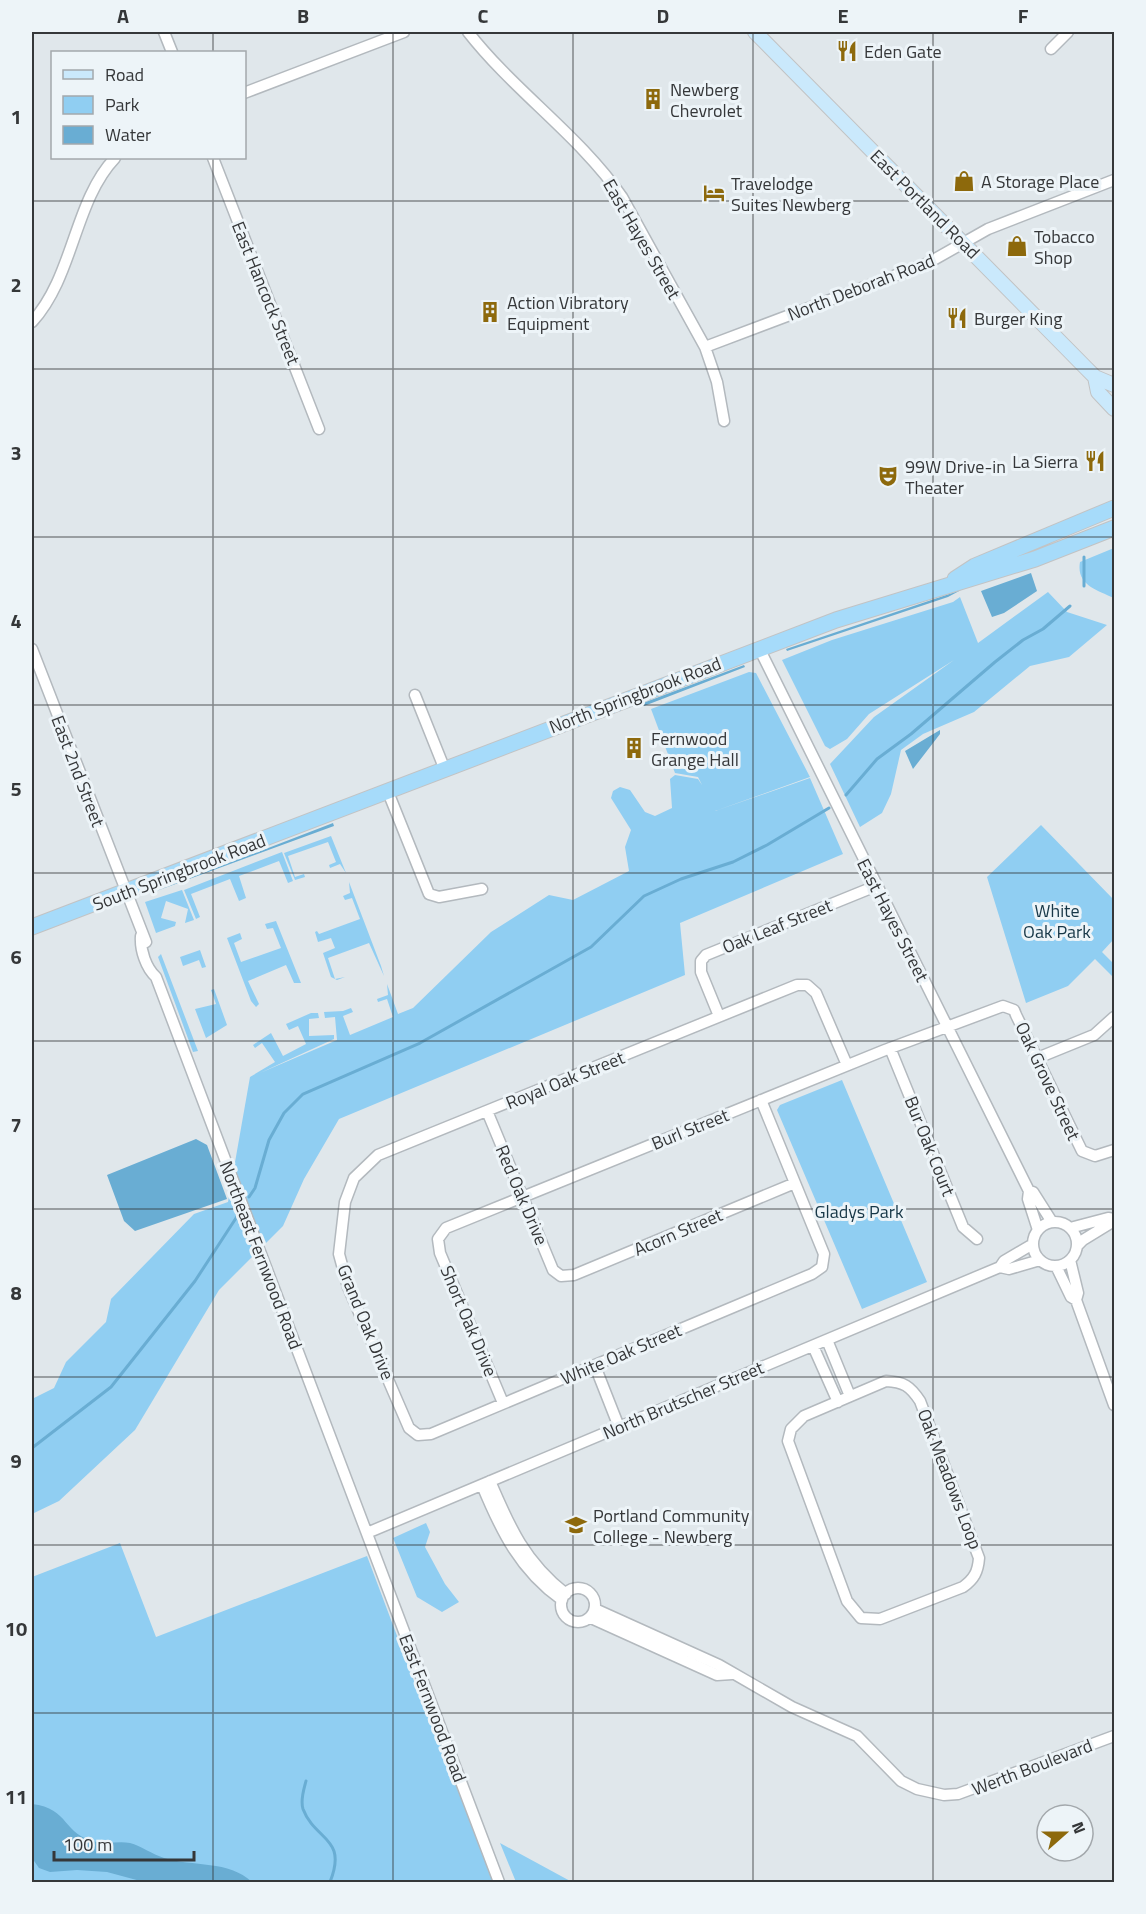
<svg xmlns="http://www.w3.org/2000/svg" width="1146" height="1914" font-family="'Titillium Web',sans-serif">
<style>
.green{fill:#90cef2}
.water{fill:#69add3}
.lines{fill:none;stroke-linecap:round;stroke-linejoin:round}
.stream{stroke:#69add3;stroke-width:3}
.minor-casing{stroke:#b3b9be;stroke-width:13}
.major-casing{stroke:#c2c3c4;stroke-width:16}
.highway-casing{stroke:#c2c3c4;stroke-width:17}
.minor{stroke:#fff;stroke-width:10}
.major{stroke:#cae9fc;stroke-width:14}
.highway{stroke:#a6dbfa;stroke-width:15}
.grid{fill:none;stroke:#353739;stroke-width:1.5;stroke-opacity:0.55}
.labels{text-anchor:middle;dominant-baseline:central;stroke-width:6;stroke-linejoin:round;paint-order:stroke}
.poi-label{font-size:18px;fill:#353739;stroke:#edf4f8;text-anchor:start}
.street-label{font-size:18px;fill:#353739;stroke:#edf4f8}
.park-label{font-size:18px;fill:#173747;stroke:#edf4f8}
.neatline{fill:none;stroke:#353739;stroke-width:2}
.grid-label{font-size:20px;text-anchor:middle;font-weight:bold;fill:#353739}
</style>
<rect width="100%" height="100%" fill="#e0e7eb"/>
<!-- green -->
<path class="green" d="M1114,548V598C1097,590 1076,585 1080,562Z
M1048,592L1067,612L1107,625L1069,657L1030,666L974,712L923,734L901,750L891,794L882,813L860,827L830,764L874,717L954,660L869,714L847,739L830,749L825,746L782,660L832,640L953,602L960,597L978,643Z
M749,672L756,673L810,777L715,811L810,778L843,854L680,923L685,975L339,1119L304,1179L283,1226L219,1290L135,1430L59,1501L32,1514V1399L54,1388L66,1362L106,1322L111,1299L194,1214L228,1202L250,1077L275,1062L262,1043L255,1048L253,1045L271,1033L283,1056L306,1044L298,1026L289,1030L286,1024L311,1013H318L319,1018L309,1019V1036L334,1035V1039L260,1073L337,1040L335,1017L325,1018L324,1012L343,1011L351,1008L353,1012L343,1016L350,1035L393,1017L387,999L378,1002L377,999L388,995L387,984L398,1014L413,1008L491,932L549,895L573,900L629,871L625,847L631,830L611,798L613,791L620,787L630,790L645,812L655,816L672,808L670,779L675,775L698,779L702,785L698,777L675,773L651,709Z
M1041,825L1114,900V939L1102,952L1114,964V978L1095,959L1068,986L1026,1003L987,877Z
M331,836L346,873L340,864L330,868L329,865L336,862L328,842L288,856L295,877L304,874L305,877L295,880L284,853Z
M282,852L293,881L288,883L279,861L239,876L246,898L239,901L230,879L191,894L200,917L196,919L184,890Z
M349,882L381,966L384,976L369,943L328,958L335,979L345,977L337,980L331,977L323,953L335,948L331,938L318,942L315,932L317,931L319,934L360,919L352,898L345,900L343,896L350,893Z
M182,890L194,920L185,923L188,909L166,901L161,918L176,922L175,926L156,933L145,902Z
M276,921L301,983H294L286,965L248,981L259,1004L256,1007L251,1001L227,938L240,933L242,939L234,943L241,962L281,948L273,928L267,929L265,924Z
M200,950L206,967L202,968L199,960L183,966L180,957Z
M161,954L198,1051L193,1052L158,957Z
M214,989L227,1025L206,1038L195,1009L216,1004L211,990Z
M842,1080L927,1282L862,1309L777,1110L780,1105Z
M426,1523L430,1532L425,1547L445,1584L459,1602L442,1612L417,1597L393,1538Z
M120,1543L156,1637L367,1556L420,1697L424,1694L496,1882H32V1577Z
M500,1843L572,1882H516Z"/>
<!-- water -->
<path class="water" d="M1031,573L1037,591L1004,613L992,617L981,591Z
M961,590L948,597L787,651L786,649Z
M744,665L745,667L644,706L643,703Z
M940,730V734L913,769L905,751Z
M333,823L334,826L151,893Z
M196,1139L207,1145L227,1199L135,1231L124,1221L107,1175Z
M32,1804C70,1808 62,1835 97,1842C108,1844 120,1841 130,1843C141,1846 152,1854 164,1858C193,1867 229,1860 252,1882H144L107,1872L77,1870L50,1872L39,1868L32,1858Z"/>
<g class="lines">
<!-- stream -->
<path class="stream" d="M1084,586V557
M846,795L877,759L911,734L995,662L1023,640L1043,629L1070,606
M249,1197L255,1188L269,1140L284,1113L303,1094L420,1043L591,947L644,896L681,879L733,862L767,845L829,808
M32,1448L111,1387L195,1281L238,1215
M306,1781C304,1789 300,1800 303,1809C315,1841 348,1837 330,1882"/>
<defs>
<path id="minor" d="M164,32L172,52
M468,32C514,91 580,136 622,197L705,347L717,382L724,421
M1051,49L1068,32
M244,93L404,32
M213,158L319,429
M32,322C74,276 74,201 115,158
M705,347L928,263L988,229L1114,180
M759,648L1029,1191L1033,1192L1052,1222
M32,649L146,942
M415,695L445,770
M388,792L429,894L439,897L482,889
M141,936C140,950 146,968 156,977L499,1882
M719,1016L701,972V961L706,955L876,886
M890,1048L963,1227L977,1239
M1035,1059L1094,1035L1114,1017
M761,1100L824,1254L822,1267L812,1274L431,1434L418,1435L409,1428L348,1287L339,1254L345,1202L354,1178L378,1155L797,985H807L816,993L847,1065
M487,1111L553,1270L561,1276L574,1275L795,1183
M1029,1191L1028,1199L1038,1230
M1033 1244a22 22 0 1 1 44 0a22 22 0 1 1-44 0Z
M1070,1228L1108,1218L1114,1219
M1077,1246L1083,1240L1114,1221
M1070,1260L1078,1293L1076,1300L1114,1405
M1056,1266L1071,1297L1076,1300
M1000,1267L1009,1269L1040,1260
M827,1340L850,1396
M813,1346L838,1402
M595,1366L619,1427
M886,1381C904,1382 910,1386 920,1401L979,1558C978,1572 974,1579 963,1587L880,1619L861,1618L847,1601L788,1441L791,1429L804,1416Z
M503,1403L440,1253L438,1239L446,1228L885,1050L1003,1006L1014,1010L1016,1015L1082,1151L1095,1156L1114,1150
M490,1481C510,1528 525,1562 566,1594
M482,1485C501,1531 520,1570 562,1600
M367,1533L1000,1267L1004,1261L1033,1244
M561 1605a17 17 0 1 1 34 0a17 17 0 1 1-34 0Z
M595,1609L719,1665L792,1707L857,1736L901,1781L917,1789L944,1795L958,1794L1114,1736
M591,1618L717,1675L732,1674"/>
<path id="major" d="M755,32L1086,368L1095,377L1114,385
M1095,377L1098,392L1114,409"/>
<path id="highway" d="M955,579L975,566L1114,508
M32,927L836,620L1035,559L1114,528"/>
</defs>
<!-- minor casing -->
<use href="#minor" class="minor-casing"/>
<!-- major casing -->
<use href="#major" class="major-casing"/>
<!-- highway casing -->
<use href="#highway" class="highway-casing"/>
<!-- minor -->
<use href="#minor" class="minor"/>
<!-- major -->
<use href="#major" class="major"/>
<!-- highway -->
<use href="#highway" class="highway"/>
</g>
<!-- grid -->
<path class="grid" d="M213,32V52M393,32V1882M573,32V1882M753,32V1882M933,32V1882M213,158V1882M32,201H1114M32,369H1114M32,537H1114M32,705H1114M32,873H1114M32,1041H1114M32,1209H1114M32,1377H1114M32,1545H1114M32,1713H1114"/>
<!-- icons -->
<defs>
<symbol id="restaurant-bare" viewBox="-9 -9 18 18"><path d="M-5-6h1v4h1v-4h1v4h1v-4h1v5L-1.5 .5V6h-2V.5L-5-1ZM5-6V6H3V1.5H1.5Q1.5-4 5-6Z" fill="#8d690c" stroke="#edf4f8" stroke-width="2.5" paint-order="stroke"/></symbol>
<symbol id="building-bare" viewBox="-9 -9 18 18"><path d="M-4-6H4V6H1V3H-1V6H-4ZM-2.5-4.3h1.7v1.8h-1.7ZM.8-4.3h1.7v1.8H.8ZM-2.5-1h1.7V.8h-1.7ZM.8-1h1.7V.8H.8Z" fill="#8d690c" stroke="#edf4f8" stroke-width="2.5" paint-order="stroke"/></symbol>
<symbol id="shop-bare" viewBox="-9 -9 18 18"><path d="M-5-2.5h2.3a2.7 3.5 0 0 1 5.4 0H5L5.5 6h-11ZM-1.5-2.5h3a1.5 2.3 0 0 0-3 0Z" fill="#8d690c" stroke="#edf4f8" stroke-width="2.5" paint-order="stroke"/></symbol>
<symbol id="hotel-bare" viewBox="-9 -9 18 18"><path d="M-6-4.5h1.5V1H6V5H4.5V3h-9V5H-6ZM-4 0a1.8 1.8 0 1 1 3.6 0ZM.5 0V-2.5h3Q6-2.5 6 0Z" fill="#8d690c" stroke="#edf4f8" stroke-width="2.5" paint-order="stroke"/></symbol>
<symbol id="theatre-bare" viewBox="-9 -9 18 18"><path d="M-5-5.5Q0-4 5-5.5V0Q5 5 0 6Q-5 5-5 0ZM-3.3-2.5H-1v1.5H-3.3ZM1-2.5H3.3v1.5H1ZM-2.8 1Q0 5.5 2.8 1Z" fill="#8d690c" stroke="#edf4f8" stroke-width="2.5" paint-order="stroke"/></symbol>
<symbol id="university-bare" viewBox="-9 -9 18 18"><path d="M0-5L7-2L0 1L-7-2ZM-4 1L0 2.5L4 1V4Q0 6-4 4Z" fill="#8d690c" stroke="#edf4f8" stroke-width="2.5" paint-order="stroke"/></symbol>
</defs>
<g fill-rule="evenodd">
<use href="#restaurant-bare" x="832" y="36" width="30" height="30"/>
<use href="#building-bare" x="638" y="84" width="30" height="30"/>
<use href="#shop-bare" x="949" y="166" width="30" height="30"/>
<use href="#hotel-bare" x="699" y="178" width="30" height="30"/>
<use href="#shop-bare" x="1002" y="231" width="30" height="30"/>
<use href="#building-bare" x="475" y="297" width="30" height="30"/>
<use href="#restaurant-bare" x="942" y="303" width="30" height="30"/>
<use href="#restaurant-bare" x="1080" y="446" width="30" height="30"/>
<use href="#theatre-bare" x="873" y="461" width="30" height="30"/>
<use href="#building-bare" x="619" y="733" width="30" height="30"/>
<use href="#university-bare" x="561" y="1510" width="30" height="30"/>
</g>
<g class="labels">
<!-- poi labels -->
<g class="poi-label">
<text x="864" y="51">Eden Gate</text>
<text x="670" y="89">Newberg<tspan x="670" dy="21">Chevrolet</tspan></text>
<text x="981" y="181">A Storage Place</text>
<text x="731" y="183">Travelodge<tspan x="731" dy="21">Suites Newberg</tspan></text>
<text x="1034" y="236">Tobacco<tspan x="1034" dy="21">Shop</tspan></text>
<text x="507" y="302">Action Vibratory<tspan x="507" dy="21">Equipment</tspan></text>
<text x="974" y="318">Burger King</text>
<text x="1078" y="461" text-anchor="end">La Sierra</text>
<text x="905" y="466">99W Drive-in<tspan x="905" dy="21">Theater</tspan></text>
<text x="651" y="738">Fernwood<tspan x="651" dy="21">Grange Hall</tspan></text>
<text x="593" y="1515">Portland Community<tspan x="593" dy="21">College - Newberg</tspan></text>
</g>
<!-- street labels -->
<g class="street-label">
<text transform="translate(925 204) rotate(45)">East Portland Road</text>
<text transform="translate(642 239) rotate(60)">East Hayes Street</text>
<text transform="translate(861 287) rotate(-21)">North Deborah Road</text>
<text transform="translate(266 293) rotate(68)">East Hancock Street</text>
<text transform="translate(635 695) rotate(-21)">North Springbrook Road</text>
<text transform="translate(78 771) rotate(69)">East 2nd Street</text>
<text transform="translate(179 872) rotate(-21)">South Springbrook Road</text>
<text transform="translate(893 920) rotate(63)">East Hayes Street</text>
<text transform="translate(777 926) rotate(-22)">Oak Leaf Street</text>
<text transform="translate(565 1080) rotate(-22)">Royal Oak Street</text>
<text transform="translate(1048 1081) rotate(65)">Oak Grove Street</text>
<text transform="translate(690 1129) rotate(-22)">Burl Street</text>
<text transform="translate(930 1146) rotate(68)">Bur Oak Court</text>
<text transform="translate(522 1195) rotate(67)">Red Oak Drive</text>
<text transform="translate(678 1232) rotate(-23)">Acorn Street</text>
<text transform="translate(261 1255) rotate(69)">Northeast Fernwood Road</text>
<text transform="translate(469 1321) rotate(67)">Short Oak Drive</text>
<text transform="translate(366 1322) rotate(68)">Grand Oak Drive</text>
<text transform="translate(621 1354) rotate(-23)">White Oak Street</text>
<text transform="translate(683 1400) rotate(-23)">North Brutscher Street</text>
<text transform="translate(950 1479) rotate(69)">Oak Meadows Loop</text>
<text transform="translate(433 1708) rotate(69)">East Fernwood Road</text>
<text transform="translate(1032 1767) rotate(-21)">Werth Boulevard</text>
</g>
<!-- park labels -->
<g class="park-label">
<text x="1057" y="910">White<tspan x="1057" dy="21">Oak Park</tspan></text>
<text x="859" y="1211">Gladys Park</text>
</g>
</g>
<!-- border -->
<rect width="1146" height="1914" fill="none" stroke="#edf4f8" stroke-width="66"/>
<!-- legend -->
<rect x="51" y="51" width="195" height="108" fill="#edf4f8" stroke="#a3a8ac" stroke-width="1.5"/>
<rect x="63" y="70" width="30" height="9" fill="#cae9fc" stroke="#a3a8ac" stroke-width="1.5"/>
<text x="105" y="81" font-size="18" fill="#353739">Road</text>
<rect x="63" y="96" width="30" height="18" fill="#90cef2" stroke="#a3a8ac" stroke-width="1.5"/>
<text x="105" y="111" font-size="18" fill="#353739">Park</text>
<rect x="63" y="126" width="30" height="18" fill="#69add3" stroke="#a3a8ac" stroke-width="1.5"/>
<text x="105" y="141" font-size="18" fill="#353739">Water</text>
<!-- north arrow -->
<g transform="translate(1065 1833) rotate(69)"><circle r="28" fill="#edf4f8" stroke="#a3a8ac" stroke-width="1.5"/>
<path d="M0-4.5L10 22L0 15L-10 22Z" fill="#8d690c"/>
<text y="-9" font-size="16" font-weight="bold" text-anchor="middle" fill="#353739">N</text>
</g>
<!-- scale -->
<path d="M54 1851v9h140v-9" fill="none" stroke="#353739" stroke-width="3"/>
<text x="63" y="1851" font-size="18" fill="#353739" stroke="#edf4f8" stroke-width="4.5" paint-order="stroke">100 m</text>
<rect x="33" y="33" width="1080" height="1848" class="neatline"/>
<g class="grid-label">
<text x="123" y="23">A</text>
<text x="303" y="23">B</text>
<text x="483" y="23">C</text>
<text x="663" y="23">D</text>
<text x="843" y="23">E</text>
<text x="1023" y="23">F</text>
<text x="16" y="124">1</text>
<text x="16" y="292">2</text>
<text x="16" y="460">3</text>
<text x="16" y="628">4</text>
<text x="16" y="796">5</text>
<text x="16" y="964">6</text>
<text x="16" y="1132">7</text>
<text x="16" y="1300">8</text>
<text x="16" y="1468">9</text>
<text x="16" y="1636">10</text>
<text x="16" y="1804">11</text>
</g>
</svg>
